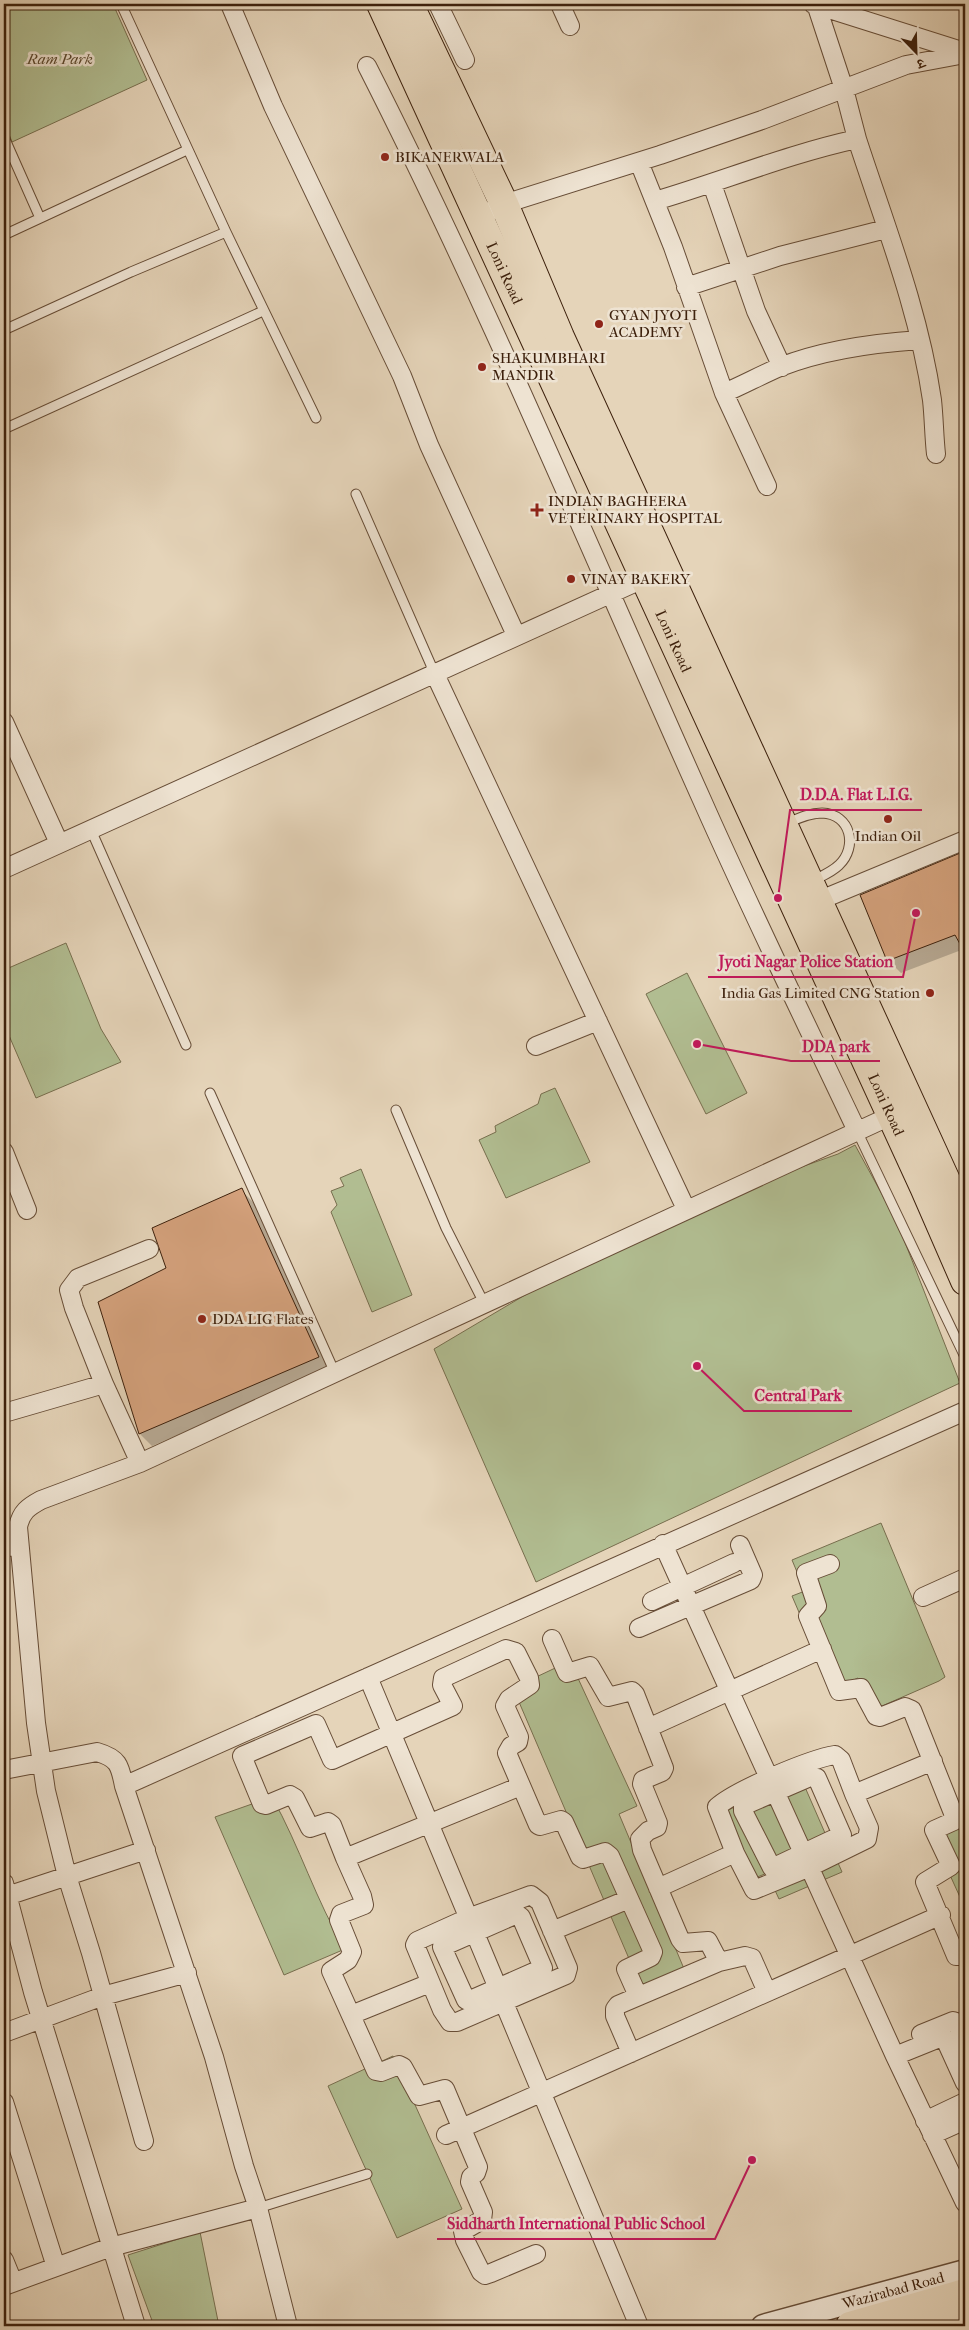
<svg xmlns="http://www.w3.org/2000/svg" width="969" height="2330" font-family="'IM FELL French Canon','Noto Serif Devanagari',serif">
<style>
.green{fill:#b1bd91;stroke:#776e4e}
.shadow{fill:#0003}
.building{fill:#d5a27d;stroke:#3d200c}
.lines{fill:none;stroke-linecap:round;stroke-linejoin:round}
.service-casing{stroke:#674d37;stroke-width:11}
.minor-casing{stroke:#674d37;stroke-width:20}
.tertiary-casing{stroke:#674d37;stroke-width:25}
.trunk-casing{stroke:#3d200c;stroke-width:30}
.service{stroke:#eee3d2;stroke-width:9}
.minor{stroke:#eee3d2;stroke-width:18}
.tertiary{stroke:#eee3d2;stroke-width:22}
.trunk{stroke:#e5d4b9;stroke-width:28}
.poi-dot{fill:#8f2418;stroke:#eee3d2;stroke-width:2}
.labels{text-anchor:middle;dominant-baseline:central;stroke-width:5;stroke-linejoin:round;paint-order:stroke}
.park-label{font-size:15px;font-style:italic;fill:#5a472d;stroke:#eee3d2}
.poi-label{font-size:15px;fill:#3d200c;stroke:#eee3d2;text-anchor:start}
.street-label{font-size:15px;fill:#3d200c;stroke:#eee3d2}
.leader{fill:none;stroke:#c2185b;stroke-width:2}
.callout-dot{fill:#c2185b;stroke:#eee3d2;stroke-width:2}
.callout-label{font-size:16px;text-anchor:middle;font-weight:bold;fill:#c2185b;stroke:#eee3d2;stroke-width:5;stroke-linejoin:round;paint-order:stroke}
</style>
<rect width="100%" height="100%" fill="#e5d4b9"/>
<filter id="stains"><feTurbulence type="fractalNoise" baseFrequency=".004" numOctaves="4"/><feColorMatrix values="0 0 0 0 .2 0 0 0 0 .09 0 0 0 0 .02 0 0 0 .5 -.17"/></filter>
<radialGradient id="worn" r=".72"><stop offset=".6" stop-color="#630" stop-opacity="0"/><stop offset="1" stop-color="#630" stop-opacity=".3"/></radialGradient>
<!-- green -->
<path class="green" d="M4,4H113L147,80L12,142L4,121Z
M66,943L101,1029L121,1062L36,1098L4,1024V970Z
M687,973L747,1093L706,1114L646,994Z
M555,1088L590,1162L506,1198L479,1140L496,1132L495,1126L538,1104L541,1094Z
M855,1145L897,1222L960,1383L536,1582L434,1349L542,1285L787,1172L838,1154Z
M361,1169L412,1295L372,1312L331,1212L337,1205L331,1191L344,1186L340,1178Z
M881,1523L945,1677L939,1681L873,1710L858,1678L832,1689L792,1596L805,1591L792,1560Z
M570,1661L637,1806L619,1814L690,1983L638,2005L633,1968L513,1688Z
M801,1778L842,1872L779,1899L767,1873L743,1883L714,1816Z
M272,1797C300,1847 316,1901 345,1949L284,1975L215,1817Z
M965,1810V1908L928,1827Z
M393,2056L462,2209L397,2238L328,2086Z
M200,2232L219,2326H154L128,2255Z"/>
<!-- shadow -->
<path class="shadow" d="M965,853V951L964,949L901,973L888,960L861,896Z
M241,1190L254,1203L331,1369L152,1446L140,1434Z"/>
<!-- building -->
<path class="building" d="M965,851V953L955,935L887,961L860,895Z
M242,1188L319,1357L139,1434L98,1302L166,1268L152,1228Z"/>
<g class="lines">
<defs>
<path id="service" d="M121,4L226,232L316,418
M4,137L40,218
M4,235L187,150
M4,330L131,272L226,232
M4,429L263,311
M356,494L434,672
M785,824C797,819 809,813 822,813C851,814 858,847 839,865C832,872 822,876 812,881
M91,830L186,1045
M210,1093L335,1373
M396,1110L446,1228L484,1303
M857,1131L965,1357
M258,2208L367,2174"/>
<path id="minor" d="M230,4L273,106L402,376L429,445L516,635
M438,4L465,60
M560,4L570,26
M813,4L965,52
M367,66C489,306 592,555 702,800C751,911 805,1021 857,1131
M857,139C885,225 919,310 932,400C934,418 934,436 936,454
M639,162L673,247L724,393L767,486
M712,184L756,311L782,367
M655,201C723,181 788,154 857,139L844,89L816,4
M478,217L504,204L660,155L762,120L906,65L965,54
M686,287L780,256L886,229
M724,393C743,385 761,375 780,367C823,350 875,343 920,340
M434,672L686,1209
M4,722L59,843
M4,869L654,574
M818,901L965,840
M536,1046L598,1021
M4,1152L27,1210
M104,1384L140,1463
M4,1413L104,1384L74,1308L69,1290L78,1278L149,1249
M663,1544L895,2056L965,2203
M4,1547L19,1546
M830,1564L806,1573L817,1606L808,1616L839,1691L861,1688L876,1716L880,1717L905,1707L912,1710L955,1818L954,1821L934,1830L951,1866L925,1882L956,1956H965
M923,1597L965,1578
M652,1601L734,1563
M639,1628L751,1580L753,1575L740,1545
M552,1639L567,1673L590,1666L608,1697L632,1691L635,1694L664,1768L662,1772L643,1780L642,1784L658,1823L657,1827L648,1831L640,1839L642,1850L680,1939L683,1943L708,1941L719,1962L745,1956L752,1958L767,1992
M368,1677L639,2326
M648,1728L822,1649
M4,1770L97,1752C118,1758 120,1765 124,1786
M810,1777L817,1778L842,1835L772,1868L743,1811V1806Z
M521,1786L345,1858L362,1896L364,1905L341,1914L339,1920L352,1952L348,1960L331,1971L376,2071L381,2072L399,2065L403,2067L419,2096L445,2089L478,2167L476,2173L471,2177L470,2182L483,2212L482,2220L463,2231L465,2240L481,2272L485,2275L491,2273L536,2254
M854,1794L841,1760L835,1755C810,1759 736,1790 717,1807L735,1853L754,1890L810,1867L867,1839L869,1828L854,1794L933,1761
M345,1858L332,1825L328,1822L310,1828L295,1798L290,1795L266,1805L262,1804L242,1756L316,1724L332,1760L453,1706L442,1685L443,1678L506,1649L516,1652L529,1678L530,1685L509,1699L505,1706L519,1737L518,1742L511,1746L507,1753L538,1825L540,1826L561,1820L564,1822L580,1857L583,1859L605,1852L610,1856L653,1952L651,1957L626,1969L638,1996
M4,1883L33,1992L136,2326
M658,1888L735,1853
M531,1895L540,1902L568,1968L566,1975L457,2022H450L442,2010L415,1945L417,1941L468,1918Z
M4,1897L146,1850
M517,1914L521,1917L543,1968L468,2001L466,2000L442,1947Z
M552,1931L629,1899
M351,2015L430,1983
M4,2033L103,1996L187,1973
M921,2034L953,2021L956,2022L965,2042
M631,2053L615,2016V2009L618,2005L719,1962
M895,2056L942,2037L945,2039L965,2083
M4,2102L56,2267
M925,2121L965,2102
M446,2135L941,1915
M932,2135L965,2120
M144,2141L91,1953L67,1876L46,1791L36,1723L18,1527C21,1512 28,1507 41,1500L140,1463L899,1112
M4,2260L13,2282
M4,2286L111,2247L258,2208
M288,2326L258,2208L244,2166L214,2057L124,1786L965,1411"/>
<g id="tertiary">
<path id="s1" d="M763,2326L965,2271"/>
</g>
<g id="trunk">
<path id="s2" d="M381,4L924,1187L965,1281"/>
<path d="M409,4L504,204L560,337L965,1222"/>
<path d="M850,2326L965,2293"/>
<path d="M930,2326L965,2316"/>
</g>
</defs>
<!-- service casing -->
<use href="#service" class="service-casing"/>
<!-- minor casing -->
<use href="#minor" class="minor-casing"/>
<!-- tertiary casing -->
<use href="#tertiary" class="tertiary-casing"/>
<!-- trunk casing -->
<use href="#trunk" class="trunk-casing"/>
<!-- service -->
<use href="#service" class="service"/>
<!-- minor -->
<use href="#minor" class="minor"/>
<!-- tertiary -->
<use href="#tertiary" class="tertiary"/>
<!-- trunk -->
<use href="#trunk" class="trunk"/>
</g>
<!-- markers -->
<g class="poi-dot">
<circle cx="385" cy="157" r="5"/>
<circle cx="599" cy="324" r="5"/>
<circle cx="482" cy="367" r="5"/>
<path d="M534.5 502.5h5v5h5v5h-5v5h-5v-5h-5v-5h5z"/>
<circle cx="571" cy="579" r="5"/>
<circle cx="888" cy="819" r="5"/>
<circle cx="930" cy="993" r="5"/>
<circle cx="202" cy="1319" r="5"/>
</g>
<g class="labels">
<!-- park labels -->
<g class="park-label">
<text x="60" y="59">Ram Park</text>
</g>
<!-- poi labels -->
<g class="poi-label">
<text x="395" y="157">BIKANERWALA</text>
<text x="609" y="315">GYAN JYOTI<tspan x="609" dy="17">ACADEMY</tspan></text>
<text x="492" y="358">SHAKUMBHARI<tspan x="492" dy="17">MANDIR</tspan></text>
<text x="548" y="501">INDIAN BAGHEERA<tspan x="548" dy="17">VETERINARY HOSPITAL</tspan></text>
<text x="581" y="579">VINAY BAKERY</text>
<text x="888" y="836" text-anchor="middle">Indian Oil</text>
<text x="920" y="993" text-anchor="end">India Gas Limited CNG Station</text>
<text x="212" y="1319">DDA LIG Flates</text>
</g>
<!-- street labels -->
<g class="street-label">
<text stroke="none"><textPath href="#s2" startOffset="296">Loni Road</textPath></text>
<text stroke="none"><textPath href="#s2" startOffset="701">Loni Road</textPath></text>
<text stroke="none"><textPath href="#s2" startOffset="1211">Loni Road</textPath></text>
<text stroke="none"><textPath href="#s1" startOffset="135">Wazirabad Road</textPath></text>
</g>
</g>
<!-- callouts -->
<path class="leader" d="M778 898L790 810H922M916 913L903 977H708M697 1044L791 1061H880M697 1366L744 1411H852M752 2160L715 2239H437"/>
<g class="callout-dot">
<circle cx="778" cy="898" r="5"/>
<circle cx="916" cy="913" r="5"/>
<circle cx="697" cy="1044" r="5"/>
<circle cx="697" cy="1366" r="5"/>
<circle cx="752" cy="2160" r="5"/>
</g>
<g class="callout-label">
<text x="856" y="800">D.D.A. Flat L.I.G.</text>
<text x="806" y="967">Jyoti Nagar Police Station</text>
<text x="836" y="1052">DDA park</text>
<text x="798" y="1401">Central Park</text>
<text x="576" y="2229">Siddharth International Public School</text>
</g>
<!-- margin -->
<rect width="969" height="2330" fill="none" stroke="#e5d4b9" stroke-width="20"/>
<rect x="5" y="5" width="959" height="2320" fill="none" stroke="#3d200c" stroke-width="2.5"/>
<rect x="10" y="10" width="949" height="2310" fill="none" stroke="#3d200c"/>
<!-- north arrow -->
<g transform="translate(916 52) rotate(157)" stroke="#eee3d2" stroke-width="4" paint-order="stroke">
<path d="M0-4L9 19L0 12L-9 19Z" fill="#3d200c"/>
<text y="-8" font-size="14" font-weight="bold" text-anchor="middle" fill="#3d200c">उ</text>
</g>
<rect width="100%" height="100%" filter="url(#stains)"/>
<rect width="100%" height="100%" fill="url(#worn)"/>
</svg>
